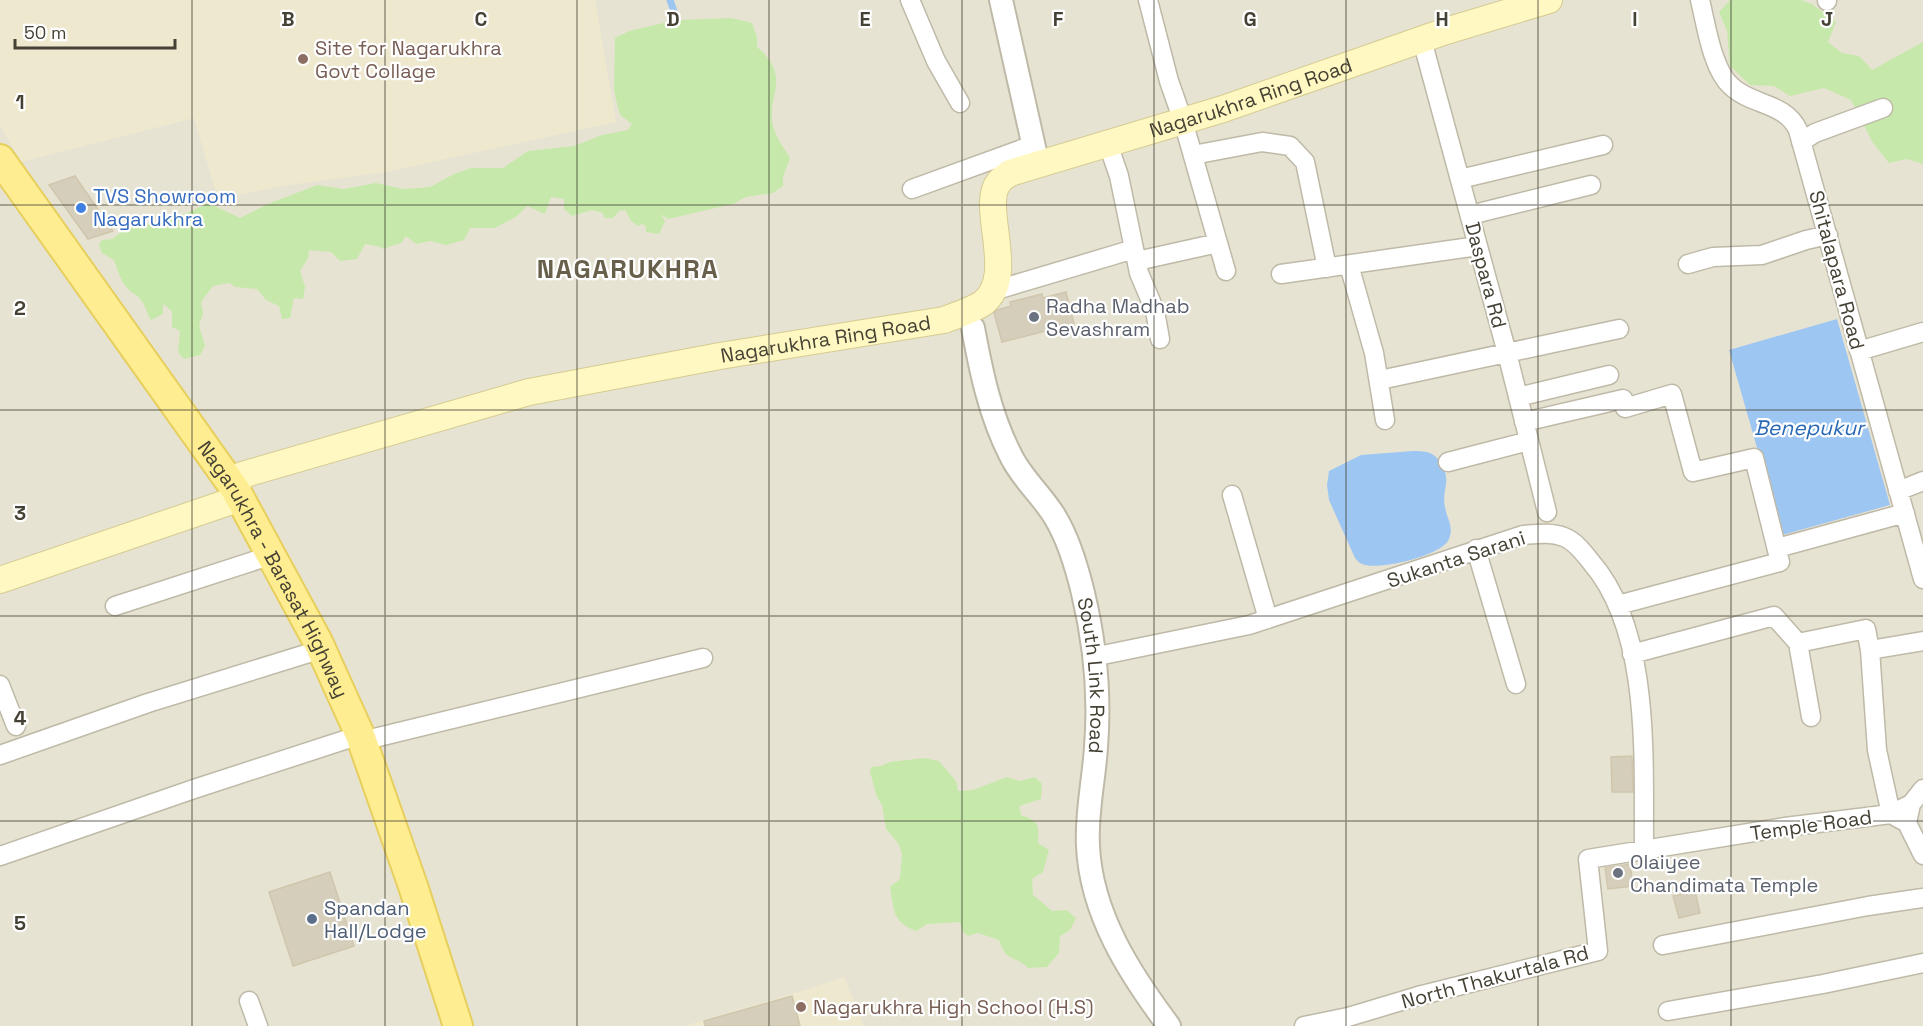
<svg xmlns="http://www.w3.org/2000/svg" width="1923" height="1026" font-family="'Space Grotesk',sans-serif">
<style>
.residential{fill:#e7e3d2}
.education{fill:#ede8ce}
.green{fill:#c6e9ab}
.water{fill:#9ec6f2}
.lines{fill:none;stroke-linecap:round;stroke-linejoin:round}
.stream{stroke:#9ec6f2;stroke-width:7}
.building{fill:#d5ceba;stroke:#d0c6ad;stroke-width:1.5}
.minor-casing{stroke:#bfb9a7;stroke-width:21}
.tertiary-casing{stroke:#bfb9a7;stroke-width:26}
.secondary-casing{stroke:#d5cb93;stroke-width:28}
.primary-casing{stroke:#e7cf5e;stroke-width:32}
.minor{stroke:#fff;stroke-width:18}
.tertiary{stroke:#fff;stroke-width:22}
.secondary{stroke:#fff8c2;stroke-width:26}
.primary{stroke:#ffed91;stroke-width:28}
.grid{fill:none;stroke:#454134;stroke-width:1.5;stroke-opacity:0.55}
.education-dot{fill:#8d6e63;stroke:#fff;stroke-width:2}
.shop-dot{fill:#3f7fe0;stroke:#fff;stroke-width:2}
.worship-dot{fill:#6b7280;stroke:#fff;stroke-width:2}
.service-dot{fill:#5c6f8a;stroke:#fff;stroke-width:2}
.labels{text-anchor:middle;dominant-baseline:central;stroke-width:4.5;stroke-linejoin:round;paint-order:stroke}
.education-label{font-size:20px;fill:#785e54;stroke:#fff;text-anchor:start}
.street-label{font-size:20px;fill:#454134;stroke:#fff}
.shop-label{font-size:20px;fill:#366cbe;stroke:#fff;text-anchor:start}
.worship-label{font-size:20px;fill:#5b616d;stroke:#fff;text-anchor:start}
.service-label{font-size:20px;fill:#4e5e75;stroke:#fff;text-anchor:start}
.water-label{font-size:21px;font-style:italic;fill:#2a69b5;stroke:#fff}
.district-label{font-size:26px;font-weight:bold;letter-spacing:1.5px;fill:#69604b;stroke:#fff}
.grid-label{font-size:20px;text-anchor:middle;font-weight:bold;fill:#454134;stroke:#fff;stroke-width:4.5;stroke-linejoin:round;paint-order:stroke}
</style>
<rect width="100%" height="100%" fill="#f3f0e5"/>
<!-- residential -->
<path class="residential" d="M0,0H1923V1026H0Z"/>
<!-- education -->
<path class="education" d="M0,0H595L616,122L386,172L282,186L218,199L194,118L21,162L0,126Z
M844,977L864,1026H684L808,989Z"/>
<!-- green -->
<path class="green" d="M1730,0H1801L1812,4L1836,22L1828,42L1842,53L1859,56L1872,70L1923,42V164L1907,159L1889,163L1873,143L1851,100L1824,88L1790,96L1774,86L1750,85L1730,66L1727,31L1719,12Z
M731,18L752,23L757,37V47C794,78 764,96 774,129C777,139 785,149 790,158L783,177V186L773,193L746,197L733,204L668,219L661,214L665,221L659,234L646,232V226L642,224L638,226L631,221L625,210L619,211L613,218H604L603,213L592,210L572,216L564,209V199L551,197L545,214L527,206L517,216L495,228H470L464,240L446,245L430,241L416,244L406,236L401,243L383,249L381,247L365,244L357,259L340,261L331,252L309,250L308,258L300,271L305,287L303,299L294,298L290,318L282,319L279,306L266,300L257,289L235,287L230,283L213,286L201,302L203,314L199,325L205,346L200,355L184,359L178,352L180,331L172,327V311L163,304V314L151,320C146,313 146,305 140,299C137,294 132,294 129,290C121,283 117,269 114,260L102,253L99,245L102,240L113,239L122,231L131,226L164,223L175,214H185L208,203L240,218L268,204L317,185L344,189L376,183L403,189L430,187L454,174L471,168H503L528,151L574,146L602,135L628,130L632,124L620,115L617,104L614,90L615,38L629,31L677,20Z
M924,758L939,761L956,781L958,791L973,790L1007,777L1020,781L1035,777L1042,784L1041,799L1019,806L1021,815C1039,821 1039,824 1038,843L1049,850L1043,872L1032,879L1033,895L1052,911L1067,910L1076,918L1070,930L1060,936L1059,953L1047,967L1028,968C1014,954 1007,964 999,940L978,933L968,936L962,931L960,922L927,924L916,931C892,922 894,910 890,887L900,879L902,854L898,843L886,829L882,805L877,797L870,772L871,767L881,766L890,762Z"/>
<!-- water -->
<path class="water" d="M1837,319L1890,505L1782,535L1729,350Z
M1413,451C1417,451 1422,451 1427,452C1439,455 1448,471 1446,484C1445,492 1443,499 1445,507C1447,520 1455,527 1448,541C1439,556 1378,571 1362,564C1359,563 1357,560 1355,558L1329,500L1327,485L1329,471L1361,455Z"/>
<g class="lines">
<!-- stream -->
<path class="stream" d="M670,0L677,20"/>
</g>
<!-- building -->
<path class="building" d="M75,176L113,231L88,239L49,185Z
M1066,292L1074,324L1002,342L994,313L997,310L1011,306L1010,302L1042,294L1043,298Z
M1632,756L1633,792H1612L1611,757Z
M1630,864L1633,886L1608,889L1605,868Z
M330,872L354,946L293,966L269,892Z
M1695,891L1700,913L1679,918L1673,896Z
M792,996L800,1026H705L704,1021Z"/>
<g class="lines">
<defs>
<path id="minor" d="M910,0L936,61L960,103
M1148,0L1169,81L1183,121L1226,271
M1700,0C1706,24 1712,69 1731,86C1752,106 1785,102 1798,130L1923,579
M1827,0V1
M1422,40L1507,353L1547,512
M1801,142L1815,133L1883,108
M1108,144L1119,176L1139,273L1155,311L1160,339
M1193,155L1262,142L1290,146L1305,162L1327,268
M1460,179L1603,145
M912,189L1033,145
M1470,215L1591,185
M1137,261L1218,243
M1688,264L1713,257L1762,255L1806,240L1828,235
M1349,265L1374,353L1385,420
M1281,274L1478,246
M993,291L1134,249
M1859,351L1923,332
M1380,380L1619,329
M1518,397L1609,375
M1524,422L1623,399L1625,408L1672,394L1693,472L1754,458L1780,562L1618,605
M1448,462L1529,441
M1898,491L1923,481
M1232,495L1268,619
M1777,548L1905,513
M1476,549L1516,684
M115,606L272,555
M1632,654L1774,616L1798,643
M1093,657L1249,625L1523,535C1537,534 1551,532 1564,537C1575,541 1584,553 1591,562C1652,632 1643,762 1644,850
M0,685L16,726
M1811,717L1798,643L1866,629L1870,650L1923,641
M362,741L703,658
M0,755L148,703L322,649
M1911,804L1907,823L1891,814Z
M1911,804L1923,789
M1907,823L1923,855
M0,856L194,789L360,735
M1663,945L1868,906L1923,898
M249,1001L258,1026
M1668,1011L1823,984L1923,963
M1304,1026L1348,1017L1418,996L1598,951L1588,859L1785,827L1891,814L1877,750L1870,650"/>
<g id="tertiary">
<path d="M1001,0L1038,165"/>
<path id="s1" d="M973,328C981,371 990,415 1010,454C1021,478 1042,495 1055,517C1069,540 1077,568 1083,593C1095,643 1100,697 1096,747C1094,780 1086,813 1088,846C1091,914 1130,974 1169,1026"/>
</g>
<g id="secondary">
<path id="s2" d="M0,580L229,502L242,475L529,392L720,356L944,320C957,315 971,311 983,303C1018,276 979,206 999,182C1001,179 1006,176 1010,173L1223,109L1446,31L1549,0"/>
</g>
<g id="primary">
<path id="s3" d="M0,159L235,489L318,642L360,735L413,886L458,1026"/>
</g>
</defs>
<!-- minor casing -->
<use href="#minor" class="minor-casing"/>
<!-- tertiary casing -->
<use href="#tertiary" class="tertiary-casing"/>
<!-- secondary casing -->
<use href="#secondary" class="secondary-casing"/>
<!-- primary casing -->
<use href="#primary" class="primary-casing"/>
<!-- minor -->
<use href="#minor" class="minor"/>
<!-- tertiary -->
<use href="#tertiary" class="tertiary"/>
<!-- secondary -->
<use href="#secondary" class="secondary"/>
<!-- primary -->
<use href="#primary" class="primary"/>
</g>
<!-- grid -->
<path class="grid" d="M192,0V1026M385,0V1026M577,0V1026M769,0V1026M962,0V1026M1154,0V1026M1346,0V1026M1538,0V1026M1731,0V1026M0,205H1923M0,410H1923M0,616H1923M0,821H1923"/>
<!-- markers -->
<g class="education-dot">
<circle cx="303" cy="59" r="6"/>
<circle cx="801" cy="1007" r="6"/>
</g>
<circle class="shop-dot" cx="81" cy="208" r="6"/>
<g class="worship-dot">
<circle cx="1034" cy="317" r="6"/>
<circle cx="1618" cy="873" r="6"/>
</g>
<circle class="service-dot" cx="312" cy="919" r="6"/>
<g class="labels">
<!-- education labels -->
<g class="education-label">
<text x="315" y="48">Site for Nagarukhra<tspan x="315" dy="23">Govt Collage</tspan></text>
<text x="813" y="1007">Nagarukhra High School (H.S)</text>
</g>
<!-- street labels -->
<g class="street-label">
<text stroke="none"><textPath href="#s2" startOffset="1428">Nagarukhra Ring Road</textPath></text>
<text transform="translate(1837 270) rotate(75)">Shitalapara Road</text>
<text transform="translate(1486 275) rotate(75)">Daspara Rd</text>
<text stroke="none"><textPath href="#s2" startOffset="872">Nagarukhra Ring Road</textPath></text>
<text transform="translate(1456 559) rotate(-18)">Sukanta Sarani</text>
<text stroke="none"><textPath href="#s3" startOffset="494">Nagarukhra - Barasat Highway</textPath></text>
<text stroke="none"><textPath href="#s1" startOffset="374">South Link Road</textPath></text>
<text transform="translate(1811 825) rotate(-8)">Temple Road</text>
<text transform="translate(1495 977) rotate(-15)">North Thakurtala Rd</text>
</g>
<!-- shop labels -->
<g class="shop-label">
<text x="93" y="196">TVS Showroom<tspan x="93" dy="23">Nagarukhra</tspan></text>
</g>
<!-- worship labels -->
<g class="worship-label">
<text x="1046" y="306">Radha Madhab<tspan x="1046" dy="23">Sevashram</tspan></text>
<text x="1630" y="862">Olaiyee<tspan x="1630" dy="23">Chandimata Temple</tspan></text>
</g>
<!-- service labels -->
<g class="service-label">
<text x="324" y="908">Spandan<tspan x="324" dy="23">Hall/Lodge</tspan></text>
</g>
<!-- water labels -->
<g class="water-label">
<text x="1809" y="427">Benepukur</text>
</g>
<!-- district labels -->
<g class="district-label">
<text x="628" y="269">NAGARUKHRA</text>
</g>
</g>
<g class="grid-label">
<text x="288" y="26">B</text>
<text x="481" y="26">C</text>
<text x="673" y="26">D</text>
<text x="865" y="26">E</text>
<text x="1058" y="26">F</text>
<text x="1250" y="26">G</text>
<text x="1442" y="26">H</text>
<text x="1635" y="26">I</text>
<text x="1827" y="26">J</text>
<text x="20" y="109">1</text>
<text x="20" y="315">2</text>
<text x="20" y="520">3</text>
<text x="20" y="725">4</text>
<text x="20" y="930">5</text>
</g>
<!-- scale -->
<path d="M15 39v9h160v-9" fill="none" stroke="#454134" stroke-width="3"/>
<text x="24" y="39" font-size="18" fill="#454134" stroke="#ffffff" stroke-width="4.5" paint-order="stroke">50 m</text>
</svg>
